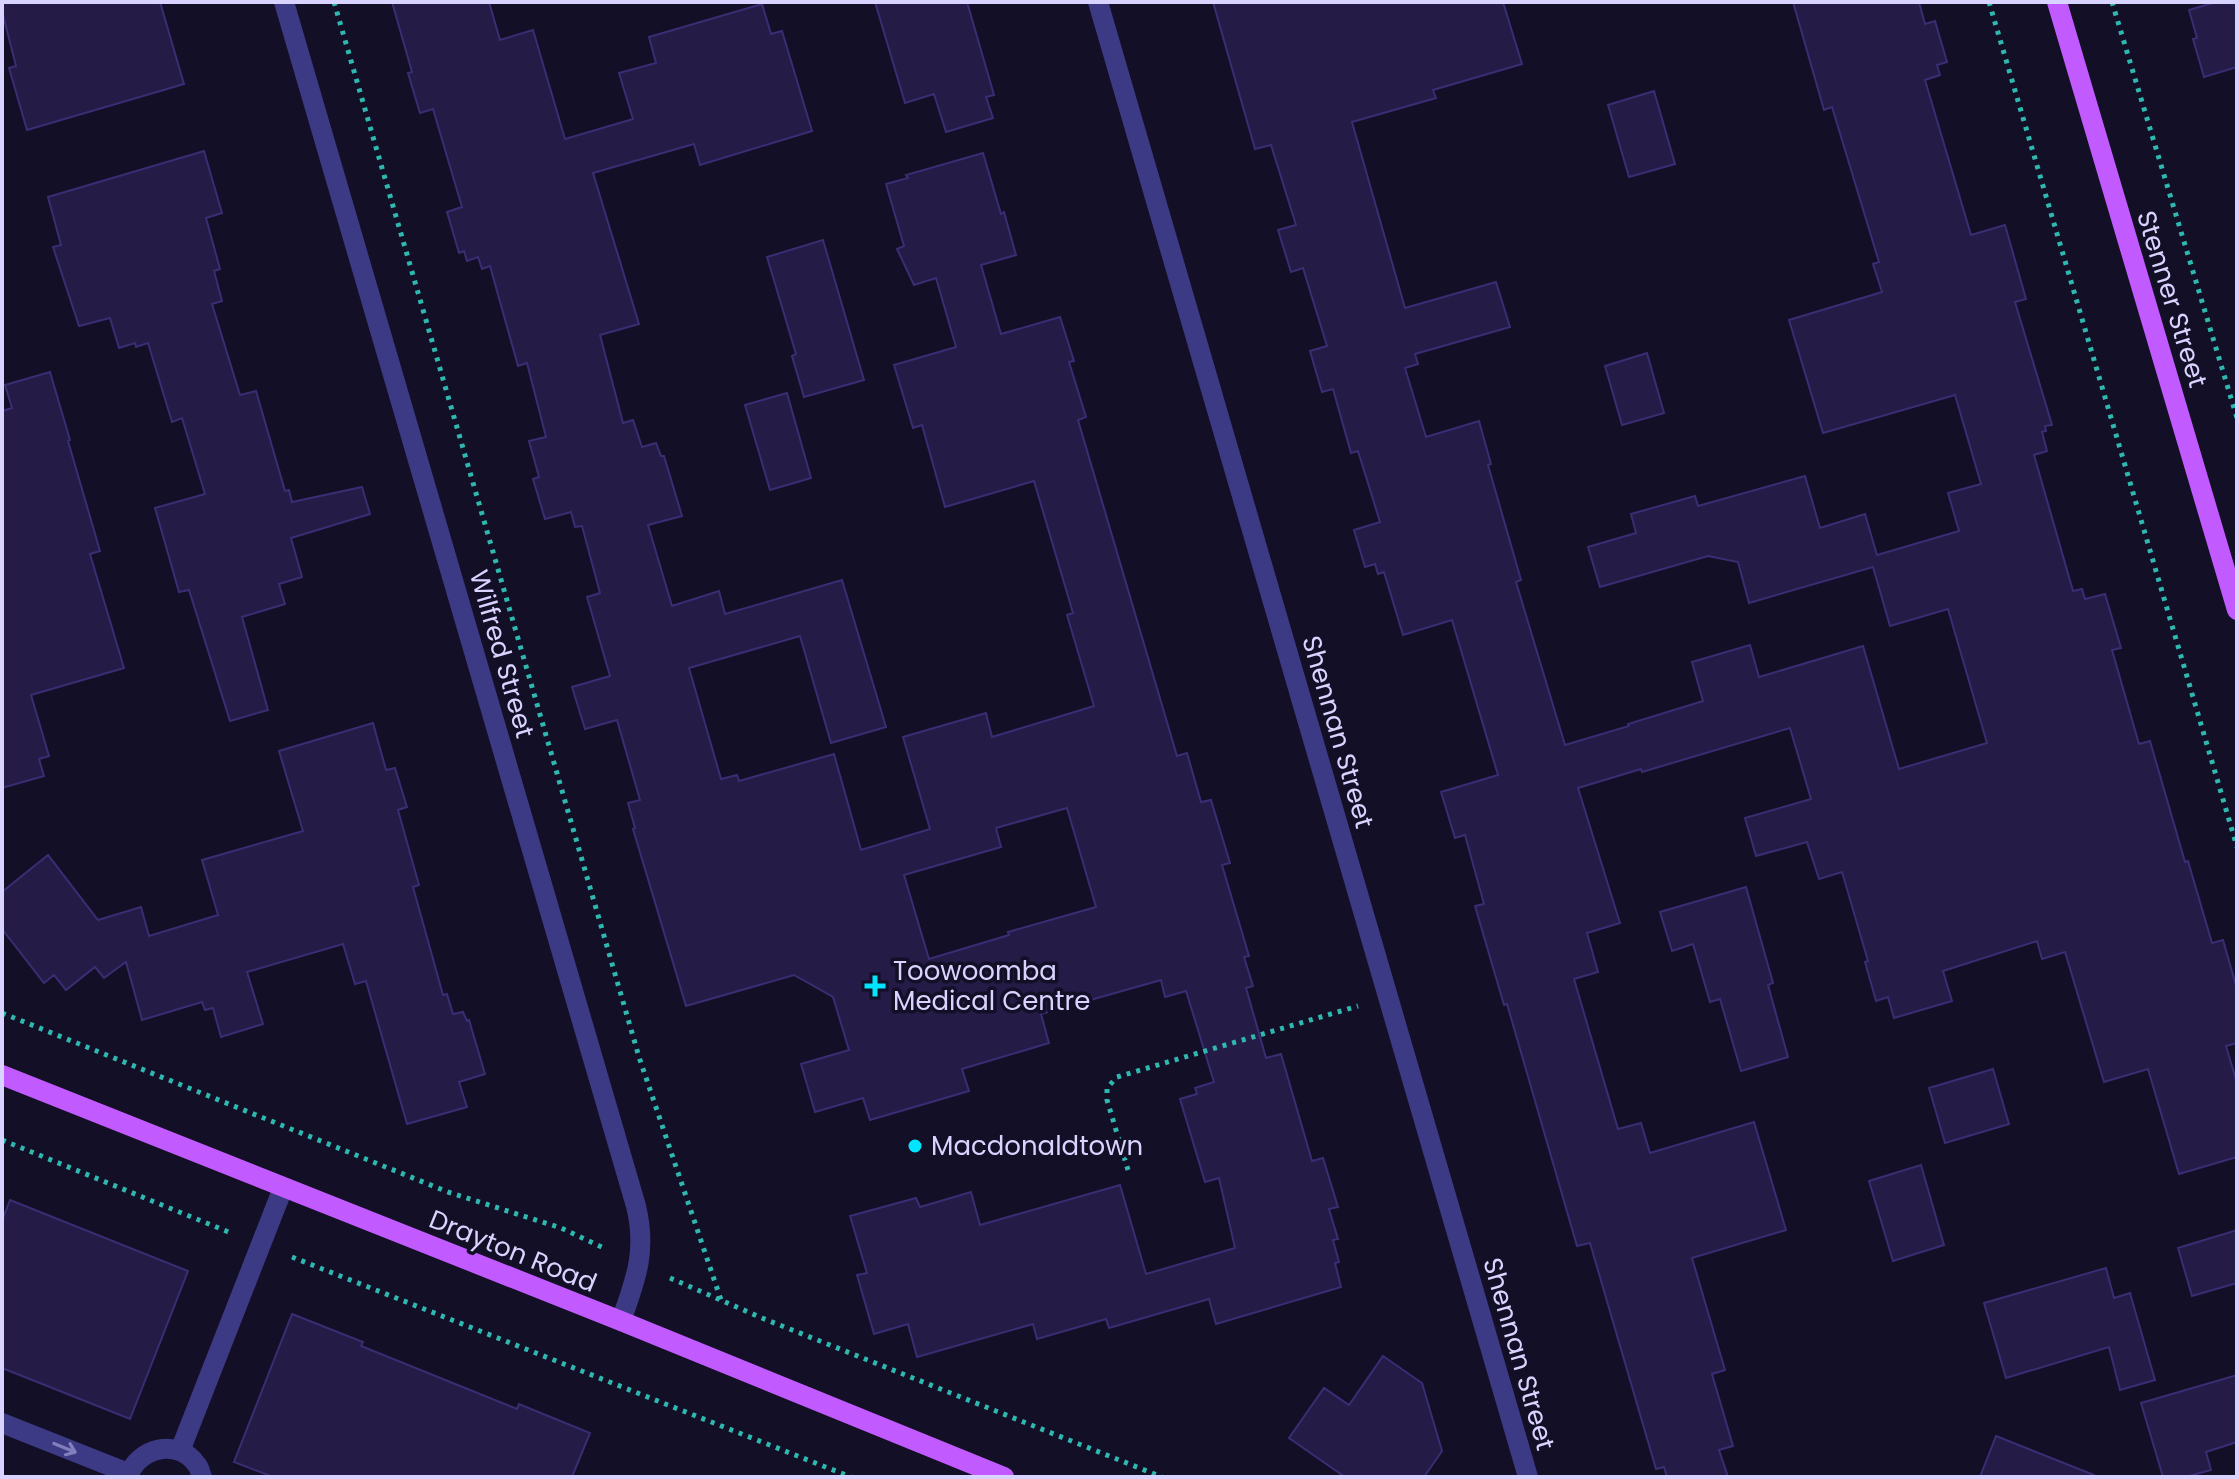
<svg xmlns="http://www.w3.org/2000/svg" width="2239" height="1479" font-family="Poppins,sans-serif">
  <rect width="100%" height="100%" fill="#130f26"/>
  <path fill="#241b47" stroke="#3b2d73" stroke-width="2" fill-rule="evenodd" d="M2 2H160L184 84 27 130 9 68 16 66 2 11Z
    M392 2H489L500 40 533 30 565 139 633 119 619 73 656 63 649 37 762 4 771 34 782 31 812 131 700 165 694 144 593 173 639 324 600 335 623 423 633 420 642 447 656 443 661 456H664L682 516 648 525 672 606 719 591 725 614 842 580 886 727 831 743 800 636 689 668 721 779 737 775 739 781 834 754 861 850 930 829 903 737 986 713 992 737 1094 706 1067 615 1073 613 1034 481 945 507 922 425 913 428 894 365 956 347 936 278 914 285 897 249 904 246 886 184 908 178 906 175 983 153 1001 214 1004 212 1016 255 981 265 1001 334 1060 317 1074 361 1069 362 1086 417 1078 420 1177 756 1187 753 1201 802 1211 800 1230 863 1222 865 1249 956 1244 957 1253 986 1246 988 1266 1058 1281 1054 1312 1161 1323 1158 1338 1207 1329 1209 1338 1239 1333 1240 1339 1262 1335 1263 1341 1287 1216 1324 1209 1299 1109 1328 1106 1319 1037 1339 1033 1324 917 1357 908 1324 874 1334 857 1275 867 1273 850 1216 916 1198 920 1207 971 1192 980 1225 1120 1185 1146 1274 1235 1248 1219 1178 1205 1182 1180 1099 1197 1094 1195 1088 1214 1082 1186 991 1165 997 1161 980 1041 1014 1049 1043 962 1069 969 1091 870 1120 863 1098 815 1112 801 1064 849 1050 833 997 794 975 686 1006 633 829 635 828 628 803 640 800 617 720 585 729 572 687 610 676 587 597 600 593 582 526 575 527 571 512 545 519 533 479 539 477 529 441 546 437 527 363 518 366 490 266 482 269 478 257 467 261 464 251 459 253 447 212 462 207 433 109 420 113 408 73 412 72ZM1067 808 1096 907 1008 932 1009 935 929 959 904 875 1001 847 996 828Z
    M875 2H967L994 95 986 97 993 118 946 132 934 94 905 103Z
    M1213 2H1503L1522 64 1433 90 1436 98 1352 122 1405 308 1496 282 1510 327 1415 354 1418 364 1405 368 1426 437 1479 421 1491 464 1488 465 1521 580 1516 582 1565 745 1629 726 1628 724 1703 701 1692 662 1750 645 1759 677 1863 646 1899 769 1987 743 1948 609 1890 626 1873 567 1749 603 1738 562 1708 556 1600 587 1588 547 1636 533 1631 514 1695 496 1698 506 1805 476 1820 528 1865 514 1877 555 1959 531 1948 493 1981 484 1955 395 1823 433 1789 320 1882 292 1873 264 1879 262 1832 107 1824 110 1793 2H1919L1925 24 1935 21 1947 62 1937 65 1940 75 1925 80 1971 235 2005 225 2026 299 2015 302 2052 425 2045 426 2046 431 2042 432 2047 451 2034 455 2073 591 2082 589 2085 599 2105 594 2121 648 2112 650 2139 744 2150 741 2185 862 2188 861 2212 943 2223 940 2237 989V1043L2226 1046 2237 1083V1157L2179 1174 2148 1069 2104 1082 2065 952 2042 959 2037 941 1943 971 1952 1001 1894 1018 1888 997 1876 1001 1865 962 1868 961 1842 872 1819 879 1807 842 1756 856 1745 818 1811 799 1790 728 1642 772 1641 769 1578 788 1620 923 1587 933 1598 972 1574 979 1618 1129 1641 1123 1650 1153 1754 1122 1786 1230 1692 1258 1725 1370 1712 1374 1733 1446 1719 1450 1728 1477H1667L1664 1467 1656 1469 1590 1243 1577 1246 1507 1004 1504 1005 1475 906 1484 904 1465 835 1455 838 1441 792 1498 775 1452 620 1403 635 1384 572 1378 574 1375 564 1365 567 1354 530 1380 522 1358 451 1351 453 1333 389 1322 392 1310 351 1327 346 1303 268 1291 272 1278 230 1296 225 1271 145 1255 149Z
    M2216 2H2237V67L2204 77 2193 39 2197 38 2189 10Z
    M1654 91 1675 164 1629 177 1608 105Z
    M204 151 222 213 206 218 220 269 214 271 222 301 212 304 240 395 256 391 285 491 289 490 292 502 362 487 370 514 291 538 302 577 279 584 285 604 242 617 268 710 230 721 189 590 179 592 155 508 205 494 182 418 172 422 148 343 136 347 135 343 119 348 110 318 79 326 53 247 61 245 48 197Z
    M823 240 864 380 804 397 792 356 796 354 767 257Z
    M1647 353 1664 413 1622 425 1605 366Z
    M50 372 70 440 68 441 100 551 90 554 124 668 31 695 49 756 39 759 44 776 2 788V411L12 408 5 385Z
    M787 393 811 478 770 490 745 405Z
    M373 723 386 770 395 768 407 807 398 810 419 885 413 887 443 995 447 994 453 1014 463 1012 467 1021 469 1020 485 1074 459 1082 467 1107 407 1124 366 981 355 984 343 944 247 972 263 1024 221 1037 213 1008 205 1010 202 1002 142 1020 126 962 104 978 95 967 66 990 54 975 44 983 2 929V892L48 855 98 920 141 907 149 936 218 915 202 860 303 831 279 751Z
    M1746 887 1773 983 1768 985 1788 1057 1741 1071 1720 999 1710 1002 1693 944 1672 951 1660 912Z
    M1993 1069 2009 1124 1945 1143 1929 1088Z
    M1921 1165 1944 1245 1893 1261 1869 1181Z
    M10 1200 188 1271 130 1419 2 1368V1221Z
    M2237 1230V1283L2192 1296 2178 1248Z
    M2106 1268 2114 1298 2130 1293 2155 1380 2120 1390 2109 1347 2006 1378 1984 1303Z
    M292 1314 363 1342 361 1346 517 1409 519 1404 590 1433 572 1477H273L234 1462Z
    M1383 1356 1422 1383 1442 1451 1424 1477H1345L1289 1438 1324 1388 1349 1405Z
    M2237 1375V1442L2206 1452 2211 1470 2185 1477H2163L2141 1403Z
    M1996 1436 2094 1475V1477H1980Z"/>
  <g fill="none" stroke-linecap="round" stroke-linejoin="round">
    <path stroke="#2fb8b0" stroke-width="5" stroke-dasharray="4 6" stroke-linecap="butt" d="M334 2 639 1057 721 1300
      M1989 2 2237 847
      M2112 2 2237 418
      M2 1013 448 1192 561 1228 606 1249
      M2 1140 231 1233
      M1128 1170 1107 1100V1088L1117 1077 1358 1006
      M292 1257 851 1477
      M670 1278 762 1318 1162 1477"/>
    <path stroke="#3d3a85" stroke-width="20" d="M284 2 636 1206C647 1251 636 1279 621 1321
      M1098 2 1528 1477
      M2 1423 128 1473
      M180 1451 283 1188
      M128 1477C137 1448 178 1437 197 1465 200 1468 200 1473 202 1477"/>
    <path stroke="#c25bff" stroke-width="20" d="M2057 2 2237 610
      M2 1075 621 1321 1004 1477"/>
  </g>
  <defs><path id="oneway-shaft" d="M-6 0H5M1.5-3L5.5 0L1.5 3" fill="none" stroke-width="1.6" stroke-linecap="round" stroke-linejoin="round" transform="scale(2)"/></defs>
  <use stroke="#837fbc" href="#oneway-shaft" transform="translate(65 1448) rotate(22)"/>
  <g fill="#00e5ff" stroke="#130f26" stroke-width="3">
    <path d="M871 974h8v8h8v8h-8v8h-8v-8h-8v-8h8z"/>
    <circle cx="915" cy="1146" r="8"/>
  </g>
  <g text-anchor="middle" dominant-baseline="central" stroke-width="7" stroke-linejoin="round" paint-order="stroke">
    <g font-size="26" fill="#d9d4ff" stroke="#130f26">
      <text transform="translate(2172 299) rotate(73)">Stenner Street</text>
      <text transform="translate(502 654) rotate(74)">Wilfred Street</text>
      <text transform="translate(1338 732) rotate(74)">Shennan Street</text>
      <text transform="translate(513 1251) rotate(22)">Drayton Road</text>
      <text transform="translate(1519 1354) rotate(74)">Shennan Street</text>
    </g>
    <g font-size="26" fill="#d9d4ff" stroke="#130f26" text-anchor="start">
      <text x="893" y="971">Toowoomba<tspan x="893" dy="30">Medical Centre</tspan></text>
      <text x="931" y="1146">Macdonaldtown</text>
    </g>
  </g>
  <rect width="2239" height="1479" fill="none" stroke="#d9d4ff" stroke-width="8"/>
</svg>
